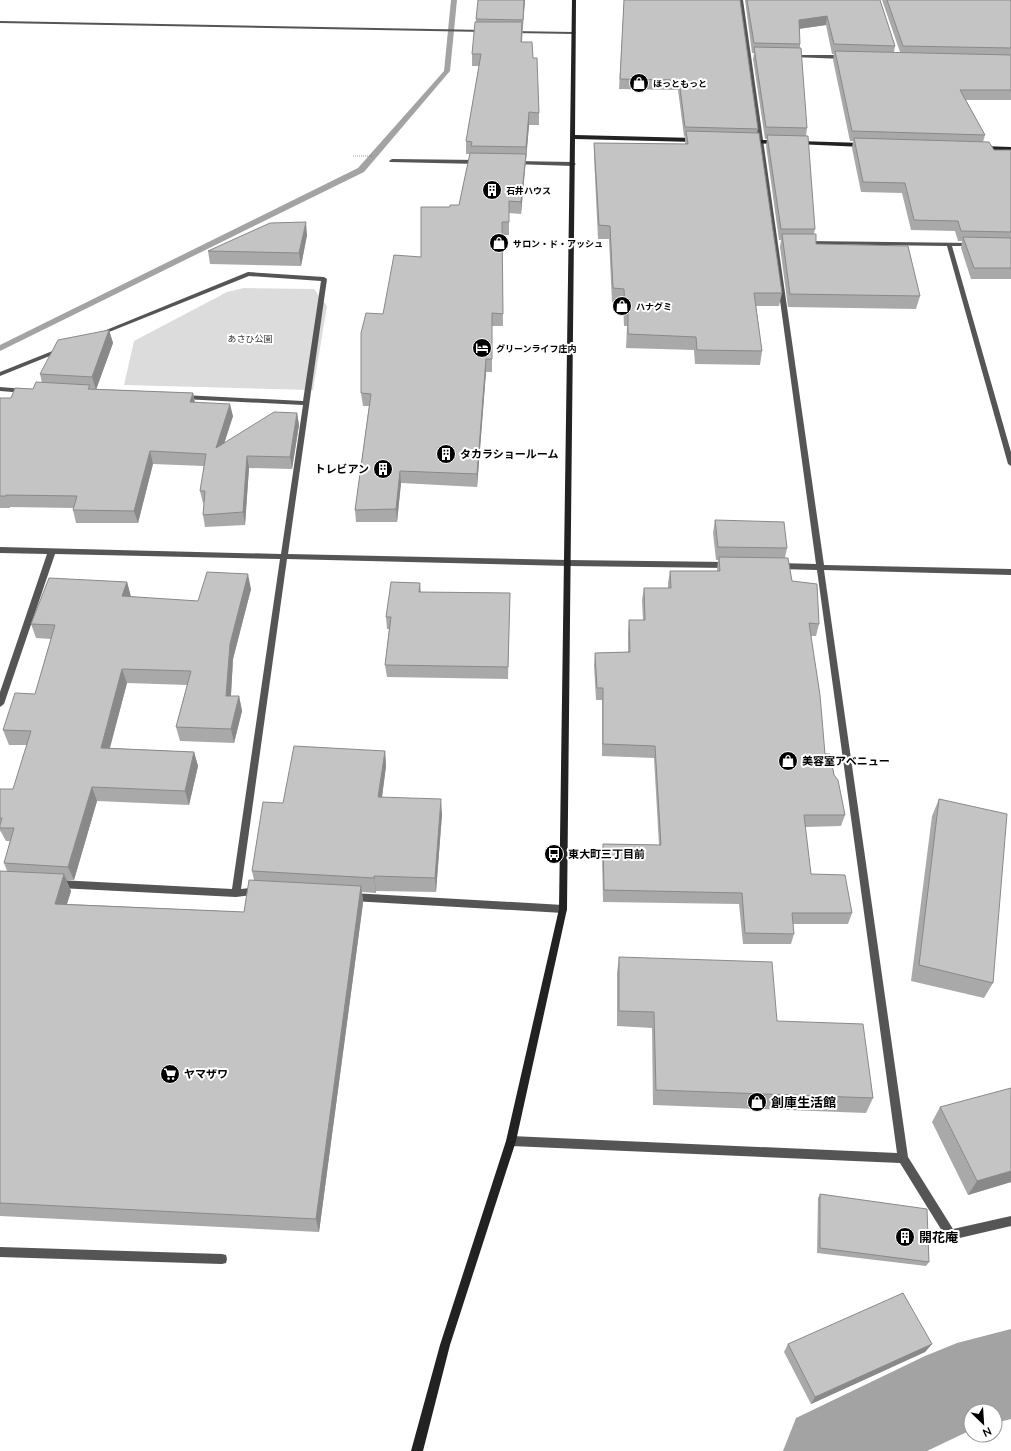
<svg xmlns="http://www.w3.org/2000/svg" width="1011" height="1451" font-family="Mulish,'Noto Sans JP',sans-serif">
  <rect width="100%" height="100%" fill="#fff"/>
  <path fill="#dcdcdc" d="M244 288 314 289 327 306 313 390 124 385 134 341 227 292Z"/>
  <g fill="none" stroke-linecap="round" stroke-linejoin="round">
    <path fill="#a3a3a3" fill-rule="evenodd" d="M451 0H457L450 71 364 172 0 351V345L358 168 444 71Z"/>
    <path fill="#a3a3a3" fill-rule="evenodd" d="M1011 1329V1419L995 1423V1411H971V1430L927 1451H783L796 1418 925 1356 957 1343Z"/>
    <path stroke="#777" stroke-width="1.5" stroke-dasharray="0.5 1.5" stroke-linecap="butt" d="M353 156H372"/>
    <path fill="#555" fill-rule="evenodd" d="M0 1247 222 1254 226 1255 227 1259 226 1263 222 1264 0 1257Z"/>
    <path fill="#555" fill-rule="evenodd" d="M739 0H743L824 565 1011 569V575L824 570 908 1157 953 1229 1011 1216V1226L951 1240 947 1239 900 1163 511 1146 508 1144 506 1141 508 1138 511 1136 897 1153 817 570 779 569 775 566 779 563 816 564Z
      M0 21 485 30 487 31 485 32 0 23Z
      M511 31 574 32 576 33 574 34 513 33 511 32Z
      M790 55H844L847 57 844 59 792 57H790Z
      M392 159 479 160 482 162 479 164 390 162 389 161Z
      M515 161 573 162 576 164 573 166 513 164V162Z
      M806 241 974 243V245L972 246H952L1011 452V466L1008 464 947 246 804 244V242Z
      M248 272 324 277 327 279 288 554 568 560 727 562 731 565 727 568 568 566 287 559 241 889 257 887 260 888 261 891 260 894 236 897 59 888 56 887 55 884 56 881 59 880 232 889 280 559 55 554 4 704 0 707V692L47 554 0 553V547L281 554 303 405 183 399 180 397 183 395 303 401 321 281 249 276 99 336 97 337 94 335Z
      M60 348 63 350 62 351 0 376V372Z
      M0 387 25 389 28 391 25 393 0 391Z
      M352 893 563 905 566 906 567 909 566 912 563 913 352 901 349 900 348 897 349 894Z"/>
    <path fill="#222" fill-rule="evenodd" d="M572 0H576L575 135 695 138 698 140 695 142 575 139 567 909 516 1141 450 1345 423 1451H411L440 1345 506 1141 559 909Z
      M751 140H777L780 142 777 144 749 143V141Z
      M798 141 863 143 866 145 863 147 796 144V142Z
      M982 146 1011 147V151L980 149 979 148Z"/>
  </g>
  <path fill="#a9a9a9" d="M525 0 522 42 533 58 539 113V125H529L526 160 521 214 509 213V235H502L503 326H492V372H486L477 487 401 483 397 522H356L355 510 369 406H363L361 393 383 314 421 257 450 207 459 205 470 154H466V141L479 66H472V54L476 19Z
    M624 0 758 129 757 133 782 293 779 306H756L762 351 760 365 695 364 694 350 626 348 627 326H624L623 302H612L609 239H598L594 156V143L685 144V137L684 136 678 90 619 89Z
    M745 0H880L895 46 894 52H900L882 0H1011V100H966L985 135 983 142 994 150H1011V279H971L961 248 962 241H958L955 231 911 230 902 193 861 192 852 148 853 141H850L833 60 834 54H832L826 25 799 29 800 44V48L807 128 806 136 815 229 814 234 816 244 920 296 916 309 788 307 780 247 781 240H779L766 146 767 139H765L753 59 754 53H752Z
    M307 235 301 266 210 264 208 251Z
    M109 330 113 343 96 389 193 393 195 402 233 416 224 443 297 413 299 425 292 469 249 468 245 525 205 527 203 515 204 503H203L200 491 204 466 153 464 138 523H76L73 510V508L10 507V508H0V398H11L33 389 42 383 40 374Z
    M715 520 787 548 785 558 792 581 819 624 816 636H811L825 754 834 775 845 815 841 826 805 827 811 874 852 913 848 924H793L794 934 791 944H743L739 904 603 902 602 855 603 844 659 845 654 758 602 756V700H596L594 665 595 653 628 652V632L629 620H643L642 600 644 588H668V583L670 571H717L718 560H716L713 533Z
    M127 582 131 597 198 601 251 589 233 659 231 696H239L242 711 234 743 180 741 176 727 187 685 127 683 110 748 194 752 198 766 189 805 97 801 74 880H66L71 891 67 904 244 912 254 880 252 871 283 803 385 751 386 766 382 797 442 814 436 892 376 891V893L362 892 363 903 319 1232 0 1216V871H7L4 863 10 841H6L1 832 0 831V789H13L27 745H9L3 730 35 694 51 639 36 638 31 624Z
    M421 592 510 593 508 679 387 677 385 665 389 629H387L386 617Z
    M939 799 993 983 984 998 911 981 932 816Z
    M619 957 777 1021 873 1098 866 1113 653 1105 652 1028 617 1026V973Z
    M940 1107 1011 1182 968 1195 932 1122Z
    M820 1194 929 1262 926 1266 817 1253 818 1198Z
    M788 1344H932L925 1352 811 1404 784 1352Z"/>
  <path fill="#898989" d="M524 0H525L522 30 523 20Z
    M827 16 826 25 797 29 799 20Z
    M522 22V35L521 55V42Z
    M529 112V125L526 160V147Z
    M526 154 521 214V202Z
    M306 222 307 235 301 266 299 253Z
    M109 330 113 343 96 390 92 377Z
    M486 359V372L477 487V474Z
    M193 393 195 405 190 402Z
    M230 404 233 416 219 460 216 448Z
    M297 413 299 425 292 469 290 457Z
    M150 451 153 464 138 523 134 511Z
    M247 456 249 468 245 525 243 512Z
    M400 471 401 483 397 522 396 509Z
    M248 574 251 589 233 659 230 710 226 696 230 644Z
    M127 582 131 597 122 596Z
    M420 583 421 595 419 592Z
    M122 669 127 683 106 762 101 748Z
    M239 696 242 711 234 743 231 729Z
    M385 751 386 766 380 812 378 797Z
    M194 752 198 766 189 805 185 791Z
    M92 787 97 801 74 880 68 867Z
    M441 799 442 814 436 892 435 878Z
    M64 874 71 891 62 920 55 904Z
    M374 876 376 891V893L374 878Z
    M361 886 363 903 319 1232 316 1219Z
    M1011 1171V1182L968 1195 977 1181Z
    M932 1344 925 1352 811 1404 815 1397Z"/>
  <path fill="#c4c4c4" stroke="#898989" d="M478 0H524L523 20 476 19Z
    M624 0H740L758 129 685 127 679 80 620 79Z
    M747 0H880L895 46 834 44 827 16 799 20 800 44 754 43Z
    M887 0H1011V48L903 46Z
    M475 22H522L521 42H532L533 58H537L539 113 529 112 526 147 471 146 472 142 466 141 481 54H472Z
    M754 47 801 48 807 128 766 127Z
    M835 51 1011 55V90H960L985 135 852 131Z
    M686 131 759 133 782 293H754L762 351 697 350 696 337 628 334V312H625L624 289 613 288 610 226 599 225 594 143 688 144Z
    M767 135 808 136 815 229H781Z
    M854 138 989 142 994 150H1011V232L961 231 958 221 914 220 905 183 863 182Z
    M470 153 526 154 521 202 509 201V222H502L503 314 492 313V359H486L477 474 400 471 396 509 355 510 371 394 361 393V333L366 313 383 314 394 255 421 257V207H450V205H459Z
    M306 222 299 253 208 251 270 223Z
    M782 234H816V244L908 246 920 296 790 294Z
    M963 237 1011 238V268H974Z
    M109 330 92 377 40 374 58 340Z
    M36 382 90 385 88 389 193 393 190 402 230 404 216 448 274 412 297 413 290 457 247 456 243 512 203 515 205 491H200L206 454 150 451 134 511 73 510 77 496 6 495V496H0V398H11L15 388 33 389Z
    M715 520 784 522 787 548 718 547Z
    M719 557 788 558 792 581 817 584 819 624 809 623 820 695 825 754H830L834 775 838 780 845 815H804L811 874 845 875 852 913H792L794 934 745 933 742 893 604 890 603 844 661 845 655 746 603 744V688H597L595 653 630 652 629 620H645L644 588H671L670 571H720Z
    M207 572 248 574 230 644 226 696H239L231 729 176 727 191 671 122 669 101 748 194 752 185 791 92 787 68 867 4 863 14 828H0V825L2 818H0V789H13L31 731 3 730 15 693 35 694 55 625 31 624 49 578 127 582 122 596 198 601Z
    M391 582 420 583 419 592 510 593 508 667 385 665 391 617H386Z
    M294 746 385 751 378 797 441 799 435 878 374 876V878L252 871 263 802 283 803Z
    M939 799 1007 814 993 983 919 965Z
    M0 871 64 874 55 904 244 912 249 880 361 886 316 1219 0 1203Z
    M619 957 772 962 777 1021 863 1024 873 1098 656 1090 654 1012 619 1011Z
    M1011 1088V1171L977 1181 940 1107Z
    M820 1194 927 1209 929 1262 820 1248Z
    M903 1293 932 1344 815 1397 788 1344Z"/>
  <defs>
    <symbol id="shop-disc" viewBox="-11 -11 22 22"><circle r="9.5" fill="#000" stroke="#fff"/><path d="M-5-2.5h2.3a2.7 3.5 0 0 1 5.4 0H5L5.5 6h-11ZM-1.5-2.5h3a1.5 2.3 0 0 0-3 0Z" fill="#fff"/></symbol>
    <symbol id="building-disc" viewBox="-11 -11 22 22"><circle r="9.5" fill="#000" stroke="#fff"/><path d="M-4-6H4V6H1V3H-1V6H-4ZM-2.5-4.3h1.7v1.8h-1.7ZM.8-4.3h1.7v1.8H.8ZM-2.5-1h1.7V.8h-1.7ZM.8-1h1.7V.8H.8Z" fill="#fff"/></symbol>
    <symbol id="hotel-disc" viewBox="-11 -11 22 22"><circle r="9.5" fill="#000" stroke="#fff"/><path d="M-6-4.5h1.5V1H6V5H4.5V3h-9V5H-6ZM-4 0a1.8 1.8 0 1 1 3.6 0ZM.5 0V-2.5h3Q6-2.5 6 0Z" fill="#fff"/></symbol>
    <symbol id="bus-disc" viewBox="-11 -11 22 22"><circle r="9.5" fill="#000" stroke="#fff"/><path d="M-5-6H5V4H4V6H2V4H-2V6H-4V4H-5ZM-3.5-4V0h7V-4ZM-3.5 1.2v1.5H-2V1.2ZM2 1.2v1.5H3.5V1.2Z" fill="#fff"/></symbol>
    <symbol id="supermarket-disc" viewBox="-11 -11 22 22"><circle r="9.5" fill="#000" stroke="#fff"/><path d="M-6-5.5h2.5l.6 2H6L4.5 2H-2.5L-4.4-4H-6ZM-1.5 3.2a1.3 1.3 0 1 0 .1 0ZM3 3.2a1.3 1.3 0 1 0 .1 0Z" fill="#fff"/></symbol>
  </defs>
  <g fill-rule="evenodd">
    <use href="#shop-disc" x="628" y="72" width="22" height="22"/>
    <use href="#building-disc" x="481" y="179" width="22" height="22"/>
    <use href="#shop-disc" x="488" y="232" width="22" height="22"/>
    <use href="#shop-disc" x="611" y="295" width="22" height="22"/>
    <use href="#hotel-disc" x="471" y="337" width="22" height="22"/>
    <use href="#building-disc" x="435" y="443" width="22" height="22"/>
    <use href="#building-disc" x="372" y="458" width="22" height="22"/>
    <use href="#shop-disc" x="777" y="750" width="22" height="22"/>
    <use href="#bus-disc" x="543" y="843" width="22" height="22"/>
    <use href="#supermarket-disc" x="159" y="1063" width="22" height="22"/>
    <use href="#shop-disc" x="746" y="1091" width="22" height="22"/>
    <use href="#building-disc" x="894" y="1226" width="22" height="22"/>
  </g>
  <g text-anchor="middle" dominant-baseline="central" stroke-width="4" stroke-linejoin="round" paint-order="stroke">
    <g font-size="9" font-weight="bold" fill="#000" stroke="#fff" text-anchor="start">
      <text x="653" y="83">ほっともっと</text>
      <text x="506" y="190">石井ハウス</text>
      <text x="513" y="243">サロン・ド・アッシュ</text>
      <text x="636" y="306">ハナグミ</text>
      <text x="496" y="348">グリーンライフ庄内</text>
    </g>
    <g font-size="9" fill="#333" stroke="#fff">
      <text x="250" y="338">あさひ公園</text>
    </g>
    <g font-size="11" font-weight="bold" fill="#000" stroke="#fff" text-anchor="start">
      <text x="460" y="454">タカラショールーム</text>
      <text x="369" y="469" text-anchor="end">トレビアン</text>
      <text x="802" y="761">美容室アベニュー</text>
      <text x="568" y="854">東大町三丁目前</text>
      <text x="184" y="1074">ヤマザワ</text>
    </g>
    <g font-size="13" font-weight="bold" fill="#000" stroke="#fff" text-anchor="start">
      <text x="771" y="1102">創庫生活館</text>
      <text x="919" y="1237">開花庵</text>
    </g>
  </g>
  <g transform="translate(983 1423) rotate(155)"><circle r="19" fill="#ffffff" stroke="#999999"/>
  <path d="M0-3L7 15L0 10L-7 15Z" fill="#000000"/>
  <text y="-6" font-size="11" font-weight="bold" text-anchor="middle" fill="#000000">N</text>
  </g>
</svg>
